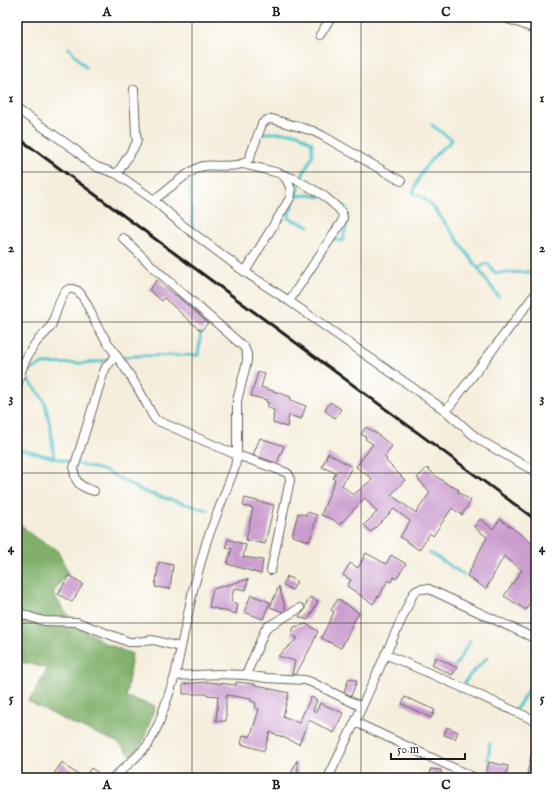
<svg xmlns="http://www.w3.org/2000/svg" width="553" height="795" font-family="'IM FELL English',serif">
  <rect width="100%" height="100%" fill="#fff"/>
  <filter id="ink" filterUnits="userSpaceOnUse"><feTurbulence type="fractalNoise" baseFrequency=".025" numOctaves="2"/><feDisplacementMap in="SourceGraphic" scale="8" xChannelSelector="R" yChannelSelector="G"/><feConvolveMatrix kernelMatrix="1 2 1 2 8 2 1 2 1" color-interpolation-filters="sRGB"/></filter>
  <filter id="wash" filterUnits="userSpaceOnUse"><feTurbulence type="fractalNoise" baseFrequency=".012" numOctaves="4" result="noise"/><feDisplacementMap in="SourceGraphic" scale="16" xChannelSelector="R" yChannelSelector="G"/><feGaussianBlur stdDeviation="0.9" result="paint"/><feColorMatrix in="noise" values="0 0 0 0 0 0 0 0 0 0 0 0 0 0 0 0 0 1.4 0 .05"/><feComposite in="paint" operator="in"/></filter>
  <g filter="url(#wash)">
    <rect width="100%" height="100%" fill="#f5eedc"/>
    <path fill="#80b06a" stroke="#4e6643" d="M17 521 33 536 57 550 68 572 53 593 64 610 79 626 107 644 132 654 126 697 155 706 149 725 142 744 131 756 119 743 66 721 28 701 34 693 47 669 46 668 17 661Z"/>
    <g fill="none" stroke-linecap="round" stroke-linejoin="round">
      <path stroke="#57c5cd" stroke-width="3" d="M69 48 86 68
        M432 125 452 140C448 145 442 148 437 153 425 165 418 177 413 193L422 197 433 207 454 235 498 296
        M260 135 262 133H294L298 134 312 143V156L303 174 288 218 309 226
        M191 173 190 175 191 202 193 231
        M296 196 311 195 320 197
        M332 239 343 241C344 235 350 214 346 209 345 206 341 205 338 204
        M478 268 488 263 493 271 497 273 528 272 536 274
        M120 358 134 356 198 355 201 333
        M17 450H24L105 471 147 493 207 510
        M54 458 51 430 45 404 43 399 38 392 24 375C30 371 36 366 43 364L85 363 110 360
        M430 553 440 559 464 575
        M456 665 470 641
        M459 691 470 675 487 658
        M515 710 519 705 532 683 536 682
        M488 760 490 744"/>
    </g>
    <g id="blocks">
      <path fill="#cb9dcf" d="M157 280 176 296V295L208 323 201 331 164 298 162 301 149 290Z
        M258 372 265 374 261 387 291 397 290 400 306 406 301 419 289 415 287 427 273 423 274 410 267 407 269 403 266 402 267 400 251 396Z
        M330 402 341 409 335 418 325 411Z
        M366 427 377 434 392 446 384 457 387 459 386 461 405 480 391 495 416 513 430 492 417 478 427 468 437 477 452 487V486L459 490 458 492 471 501 462 515 452 508 433 536 430 533 419 550 400 537 410 521 394 509 371 532 364 525 377 512 365 498 339 525 334 520 321 515 335 480 333 478 336 473 322 467 328 453 352 467 342 485 353 495 373 479 356 467 373 444 365 439 366 437 361 434Z
        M260 438 284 446 277 463 253 455Z
        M245 498 274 505 265 544 246 540 253 508 243 506Z
        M307 512 317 515 310 541 292 536 298 513 306 515Z
        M480 519 493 529 500 519 536 546V588L526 610 504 596 522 570 504 556 486 589 467 576 487 537 474 527Z
        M228 539 246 545 243 557 263 560 261 574 227 564 232 549 226 547Z
        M366 553 386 564 391 555 406 564 396 579 394 577 391 582 388 580 379 597 378 596 373 604 347 586 351 580 343 575 350 563 358 568Z
        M159 562 173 565 170 589 155 587Z
        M69 575 83 584 72 602 58 594Z
        M287 576 297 582 292 590 283 585Z
        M248 579 246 590 234 588 231 602 238 604 236 614 209 607 213 589Z
        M279 586 286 610 283 612 270 607Z
        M251 595 270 602 263 619 244 612Z
        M310 597 318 601 308 620 299 617 301 614 305 610V606Z
        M338 599 359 613 351 626 352 627 341 648 321 638 334 612 331 610Z
        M306 624 318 631 312 645 296 674H292L295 661 278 656 298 638 291 635 294 627Z
        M436 657 457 668 452 675 432 665Z
        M349 678 357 681 351 696 344 692Z
        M208 682 236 685V682L255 684V685L267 687V688L289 693 283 716 299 723 311 697 317 700 313 710 316 712 320 703 343 713 334 733 309 720 299 744 270 732 264 751 241 744 243 735 250 737V735H251L259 709 255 708 256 703 251 701V699L226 695V721H216L218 696 207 695V694H183V684Z
        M405 697 435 710 431 718 402 704Z
        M447 727 458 732 455 739 444 735Z
        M533 747H536V776L527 774Z
        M297 760 299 778H289Z
        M62 762 67 767 83 778H51Z
        M489 762 508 766 506 778H485Z
        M91 768 106 778H84Z
        M430 769 441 770 442 778H431Z"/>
    </g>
  </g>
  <g filter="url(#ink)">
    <use href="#blocks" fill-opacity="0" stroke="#68665f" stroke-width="1"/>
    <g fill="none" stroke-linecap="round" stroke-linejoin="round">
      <defs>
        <path id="minor" d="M503 17 536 29
          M320 35 331 17
          M17 109 77 151 87 161 97 167 117 174 154 200 181 224 245 272 289 301 446 411 472 434 483 442 536 472
          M243 164 279 173C287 177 293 189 290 198L245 272
          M117 174 136 144 137 140 136 134 134 89
          M284 175 295 179 323 195 339 209 342 213 343 218 341 223 289 301
          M154 200C164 192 192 168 203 166 216 164 240 170 249 159L262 124C265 121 267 119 272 119L313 131 323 136 401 181
          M17 386C20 372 26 356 35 344 39 338 47 333 51 326 55 318 61 291 69 289 72 288 75 290 78 291 87 300 91 314 97 326 106 341 117 356 127 371 137 385 145 401 153 416L156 420 237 455 285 472C288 473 290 476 290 480L271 570
          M446 411 536 293
          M94 491C81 487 74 483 74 468L103 374 106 367 116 356
          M17 612 33 618 44 621 77 622 129 642H136L153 640 180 647
          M385 654 459 686 536 721
          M246 675 265 630 267 627 300 608
          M175 676 218 674 246 675 266 678 305 680 311 682 362 707
          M355 722 475 778
          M113 778 134 759 148 745 159 723 175 676 193 590 207 540 235 467 237 455V401L247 361V354L244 347 154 268 123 238
          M328 778 355 722 413 594C417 589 421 588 429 589L536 639"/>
      </defs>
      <use href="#minor" stroke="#68665f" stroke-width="10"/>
      <use href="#minor" stroke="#fff" stroke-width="8"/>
      <path stroke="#1c1c1c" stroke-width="3" d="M17 137 536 520"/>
    </g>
  </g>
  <path fill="none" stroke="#1c1c1c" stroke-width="1" stroke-opacity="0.55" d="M192 17V778M361 17V778M17 172H536M17 322H536M17 473H536M17 623H536"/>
  <rect width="553" height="795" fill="none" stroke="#fff" stroke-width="44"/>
  <path d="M391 753v6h74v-6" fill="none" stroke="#1c1c1c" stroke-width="2"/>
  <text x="397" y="753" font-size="12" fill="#1c1c1c" stroke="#ffffff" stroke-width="3" paint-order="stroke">50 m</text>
  <rect x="22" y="22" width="509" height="751" fill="none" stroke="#1c1c1c" stroke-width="1.5"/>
  <g font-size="13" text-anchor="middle" font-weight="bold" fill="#1c1c1c">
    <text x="107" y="16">A</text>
    <text x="276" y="16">B</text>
    <text x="446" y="16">C</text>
    <text x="11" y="102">1</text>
    <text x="542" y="102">1</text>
    <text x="11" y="252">2</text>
    <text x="542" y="252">2</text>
    <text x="11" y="402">3</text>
    <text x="542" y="402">3</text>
    <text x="11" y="552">4</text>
    <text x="542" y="552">4</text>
    <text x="11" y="702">5</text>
    <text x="542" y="702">5</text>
    <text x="107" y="789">A</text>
    <text x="276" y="789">B</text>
    <text x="446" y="789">C</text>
  </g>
</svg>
